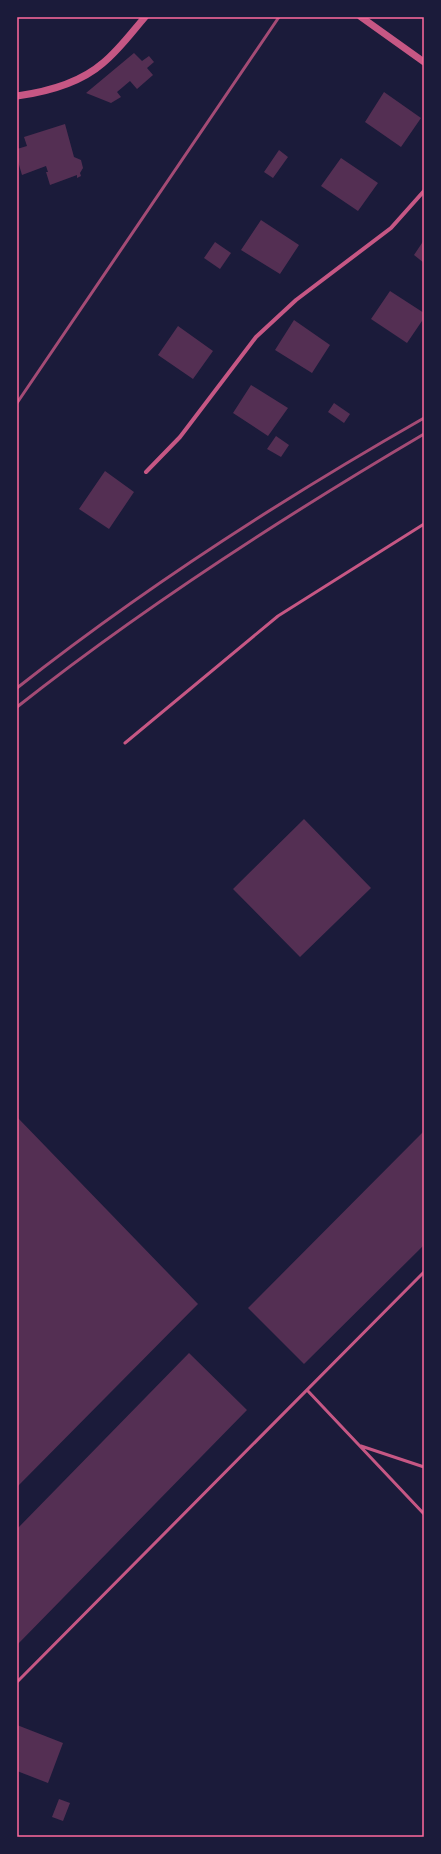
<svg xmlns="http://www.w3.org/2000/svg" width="441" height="1854" font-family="'Nunito Sans',sans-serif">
  <rect width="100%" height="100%" fill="#1b1b3a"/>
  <path fill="#542f53" d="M134 53 142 61 149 56 154 62 147 68 153 75 137 89 130 81 117 92 121 97 111 103 86 93Z
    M384 92 421 118 401 147 365 122Z
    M65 124 74 157 81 160 83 168 80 173 81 176 77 178V175L50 185 46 172H48L46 166 22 175 17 158V149L27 146 24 137Z
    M279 150 288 157 273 178 264 172Z
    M341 158 378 183 358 211 321 186Z
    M261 220 299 245 280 274 241 250Z
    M424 240V263L414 255Z
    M215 242 231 253 220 269 204 258Z
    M390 291 424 313V318L407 343 371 319Z
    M294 320 330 345 312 373 275 350Z
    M178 326 213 351 193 379 158 355Z
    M251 385 288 408 268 436 233 413Z
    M334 403 350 414 344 423 328 412Z
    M276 436 289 445 281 457 267 449Z
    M105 471 134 492 109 529 79 509Z
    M304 819 371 888 300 957 233 889Z
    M17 1117 198 1304 17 1487Z
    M424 1131V1245L304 1364 248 1308Z
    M189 1353 247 1410 17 1645V1529Z
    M17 1725 63 1743 48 1783 17 1771Z
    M59 1799 70 1803 63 1821 52 1817Z"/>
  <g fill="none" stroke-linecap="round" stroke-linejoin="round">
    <path stroke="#c65784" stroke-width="3" d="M125 743 278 616 424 524
      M307 1390 424 1514
      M361 1446 424 1467
      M17 1682 424 1272"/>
    <path stroke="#c65784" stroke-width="4" d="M146 472 180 437 256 337 296 300 391 228 424 191"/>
    <path stroke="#c65784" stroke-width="7" d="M361 17 424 62
      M17 96C46 92 80 83 103 63 119 50 132 32 145 17"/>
    <path stroke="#a44b75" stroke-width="3" d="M17 403 279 17
      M17 688C145 587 282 499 424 418
      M17 707C146 605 283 517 424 434"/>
  </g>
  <rect width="441" height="1854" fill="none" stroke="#1b1b3a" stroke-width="36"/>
  <rect x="18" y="18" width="405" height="1818" fill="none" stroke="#ff6b9d" stroke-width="1.5"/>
</svg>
